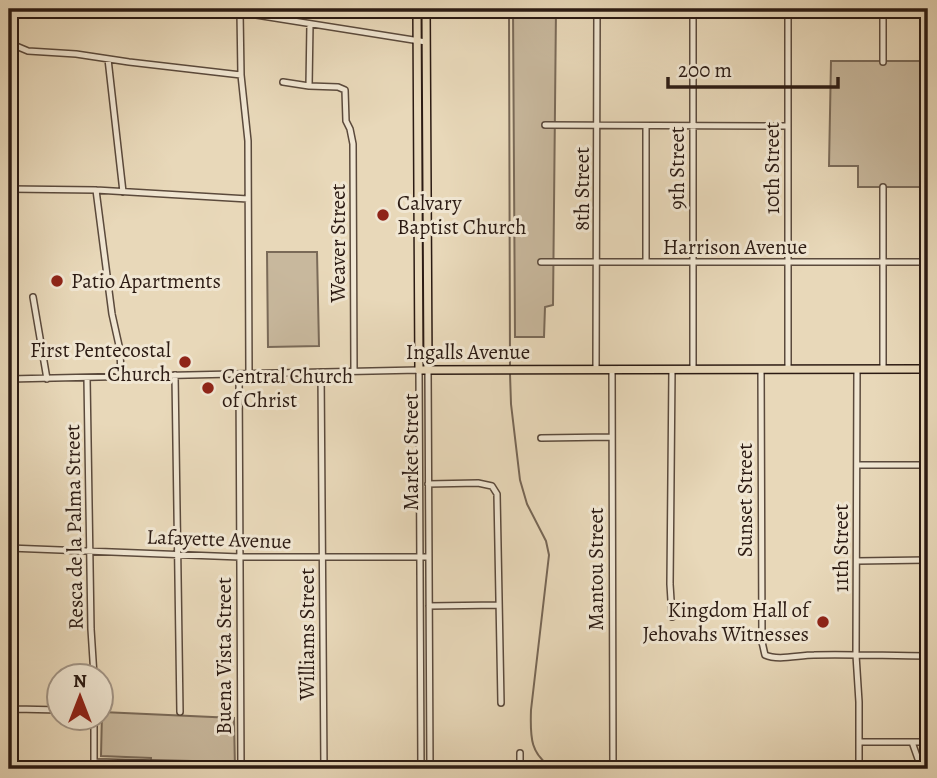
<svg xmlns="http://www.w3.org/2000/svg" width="937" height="778" font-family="Alegreya,serif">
  <rect width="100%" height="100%" fill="#e8d8b9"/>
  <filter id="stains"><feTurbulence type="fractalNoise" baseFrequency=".00286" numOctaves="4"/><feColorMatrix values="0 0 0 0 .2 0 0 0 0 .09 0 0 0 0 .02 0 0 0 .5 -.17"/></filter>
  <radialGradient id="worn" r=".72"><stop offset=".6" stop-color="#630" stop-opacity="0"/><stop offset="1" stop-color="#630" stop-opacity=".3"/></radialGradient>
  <path fill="#c8b89d" stroke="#7a6a58" stroke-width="2" d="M513 9H556L553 305 545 307 544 337H515Z
    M831 61H928V187H858V166H829Z
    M317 252 319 346 268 347 267 252Z
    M102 712 234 718 235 769H151V758L101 756Z"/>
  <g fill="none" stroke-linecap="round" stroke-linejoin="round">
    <path stroke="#766655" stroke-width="2" d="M509 9 510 368
      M510 374 511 404 520 480 527 504 546 541 549 555 531 710C530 737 530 756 555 769
      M760 769 767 768 789 769"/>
    <defs>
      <path id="minor" d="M218 9 426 42
        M693 9V369
        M883 9V62
        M240 12 241 75 248 141 249 374
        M9 43 28 51 76 54 129 62 241 75
        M108 59 123 192
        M283 82 309 86 338 87 345 90 346 121 350 129 353 144 354 371
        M309 86 310 24
        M545 125 788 126
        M646 126V262
        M9 189 96 190 248 199
        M96 190 112 314 120 350 121 377
        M541 262H928
        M33 297 47 379
        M596 369 597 9
        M612 369 613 769
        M761 369 762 642 765 655C778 661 799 655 814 655 852 654 890 656 928 656
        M788 369V9
        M857 369 856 655 859 702V769
        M883 369V187
        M428 370 430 769
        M321 372 324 769
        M239 374 241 769
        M175 375 180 712
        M87 378 91 629 94 676
        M9 379 419 370 421 769
        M541 438 612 437
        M857 465H928
        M428 484 478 483 492 486 497 494 501 703
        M9 548 240 557H429
        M857 561 928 560
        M9 591 15 681 14 769
        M429 606 499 605
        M672 617 670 584 672 369
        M15 709 60 710
        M860 742H928
        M912 742 918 759 925 769
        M520 753V769
        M94 762 241 765 423 764
        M94 769V718"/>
      <path id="major" d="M417 9 419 370 928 369
        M426 9 428 370"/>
    </defs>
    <use href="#minor" stroke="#5b4a3c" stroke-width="8"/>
    <use href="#major" stroke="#2c1b13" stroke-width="10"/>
    <use href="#minor" stroke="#f0e6d2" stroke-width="5"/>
    <use href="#major" stroke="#e8d8b9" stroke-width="7"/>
  </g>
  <g fill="#8f2418" stroke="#f0e6d2" stroke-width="2.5">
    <circle cx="383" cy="215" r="7"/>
    <circle cx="57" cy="281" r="7"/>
    <circle cx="185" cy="362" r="7"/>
    <circle cx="208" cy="388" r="7"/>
    <circle cx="823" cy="622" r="7"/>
  </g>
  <g text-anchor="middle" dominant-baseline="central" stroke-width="6" stroke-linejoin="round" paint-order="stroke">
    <g font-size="21" fill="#2c1b13" stroke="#f0e6d2">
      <text transform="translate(677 168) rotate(-90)">9th Street</text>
      <text transform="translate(772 168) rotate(-90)">10th Street</text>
      <text transform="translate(582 189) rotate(-90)">8th Street</text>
      <text transform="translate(338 243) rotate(-90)">Weaver Street</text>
      <text x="735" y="247">Harrison Avenue</text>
      <text x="468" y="352">Ingalls Avenue</text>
      <text transform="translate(411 452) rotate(-90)">Market Street</text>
      <text transform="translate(745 500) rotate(-90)">Sunset Street</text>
      <text transform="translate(74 527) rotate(-91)">Resca de la Palma Street</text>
      <text transform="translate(219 539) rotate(2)">Lafayette Avenue</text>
      <text transform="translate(841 548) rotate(-90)">11th Street</text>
      <text transform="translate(596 569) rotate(-90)">Mantou Street</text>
      <text transform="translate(307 634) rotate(-90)">Williams Street</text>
      <text transform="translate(224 656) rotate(-90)">Buena Vista Street</text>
    </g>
    <g font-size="21" fill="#2c1b13" stroke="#f0e6d2" text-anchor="start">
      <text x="397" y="203">Calvary<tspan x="397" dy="24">Baptist Church</tspan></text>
      <text x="71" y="281">Patio Apartments</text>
      <text x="171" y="350" text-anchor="end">First Pentecostal<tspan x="171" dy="24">Church</tspan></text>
      <text x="222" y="376">Central Church<tspan x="222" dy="24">of Christ</tspan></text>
      <text x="809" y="610" text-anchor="end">Kingdom Hall of<tspan x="809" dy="24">Jehovahs Witnesses</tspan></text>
    </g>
  </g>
  <rect width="937" height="778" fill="none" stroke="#e8d8b9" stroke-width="35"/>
  <rect x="10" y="10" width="916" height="757" fill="none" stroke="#2c1b13" stroke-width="3.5"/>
  <rect x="18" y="18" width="902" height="743" fill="none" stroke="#2c1b13" stroke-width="2"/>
  <g transform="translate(80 697)"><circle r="33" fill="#f0e6d2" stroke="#a29586" stroke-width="2"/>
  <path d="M0-5L12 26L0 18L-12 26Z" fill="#8f2418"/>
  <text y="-10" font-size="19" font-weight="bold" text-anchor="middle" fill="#2c1b13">N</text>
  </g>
  <path d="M668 77v10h170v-10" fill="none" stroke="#2c1b13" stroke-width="3.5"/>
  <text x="678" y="77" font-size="21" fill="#2c1b13" stroke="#f0e6d2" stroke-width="5" paint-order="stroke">200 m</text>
  <rect width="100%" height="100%" filter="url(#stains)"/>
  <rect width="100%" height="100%" fill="url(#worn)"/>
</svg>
